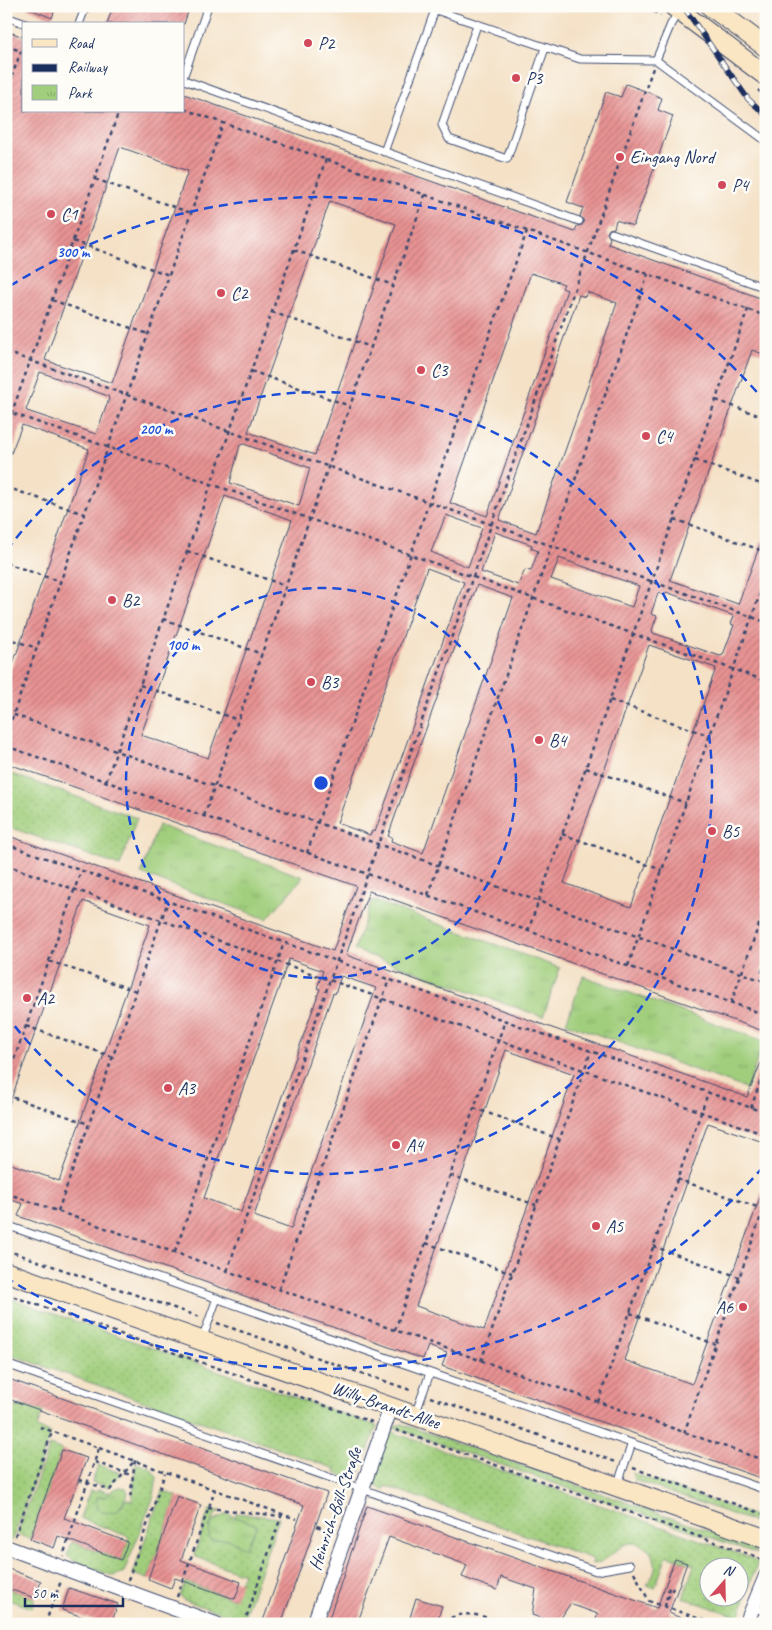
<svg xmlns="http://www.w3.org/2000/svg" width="772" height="1630" font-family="Caveat,sans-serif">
  <defs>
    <pattern id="grass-dots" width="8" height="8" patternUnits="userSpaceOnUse" patternTransform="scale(1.25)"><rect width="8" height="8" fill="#a0ce7c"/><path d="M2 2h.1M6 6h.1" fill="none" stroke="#89b16e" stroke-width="1.8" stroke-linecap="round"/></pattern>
    <pattern id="park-tufts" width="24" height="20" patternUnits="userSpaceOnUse" patternTransform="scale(1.25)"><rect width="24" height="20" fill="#a0ce7c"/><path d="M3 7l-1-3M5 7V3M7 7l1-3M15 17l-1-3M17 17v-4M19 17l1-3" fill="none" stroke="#89b16e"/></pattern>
    <pattern id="building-hatch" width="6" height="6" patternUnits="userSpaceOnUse" patternTransform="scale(1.25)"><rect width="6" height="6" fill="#e99393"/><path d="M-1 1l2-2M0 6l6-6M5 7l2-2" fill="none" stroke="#bc787b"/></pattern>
  </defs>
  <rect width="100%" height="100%" fill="#fdfcf7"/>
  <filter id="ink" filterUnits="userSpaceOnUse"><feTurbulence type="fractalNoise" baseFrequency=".02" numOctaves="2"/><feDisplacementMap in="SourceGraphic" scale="10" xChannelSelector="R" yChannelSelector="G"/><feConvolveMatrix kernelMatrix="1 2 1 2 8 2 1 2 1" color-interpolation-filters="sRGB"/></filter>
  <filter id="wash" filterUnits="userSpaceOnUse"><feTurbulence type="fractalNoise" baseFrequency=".0096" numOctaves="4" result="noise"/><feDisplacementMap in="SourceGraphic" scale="20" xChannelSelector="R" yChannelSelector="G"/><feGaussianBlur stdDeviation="1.12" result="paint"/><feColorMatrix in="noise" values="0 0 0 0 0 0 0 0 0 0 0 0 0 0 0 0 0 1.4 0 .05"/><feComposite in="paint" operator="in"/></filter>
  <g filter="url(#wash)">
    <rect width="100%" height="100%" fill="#f4e1c6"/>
    <path fill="url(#grass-dots)" stroke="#5e7e6d" fill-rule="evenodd" d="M6 772 137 818 120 866 6 826Z
      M6 1297 377 1426 360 1473 350 1479 335 1473 336 1469 6 1353Z
      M6 1406 30 1407 43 1411 37 1428 51 1433 12 1541 6 1538Z
      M402 1424 749 1545 758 1554 392 1427Z
      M389 1431 751 1558 758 1562 739 1617 683 1598 694 1565 667 1555 655 1588 646 1585C652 1578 656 1572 655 1563 654 1557 650 1550 644 1547 621 1532 612 1564 592 1564L593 1559 386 1486 384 1490C377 1487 373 1484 373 1475ZM710 1568H740V1598H710Z
      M50 1445 62 1450 30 1539 17 1534Z
      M136 1463 150 1468 157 1477 154 1496 124 1572 114 1576 79 1564 67 1556 72 1542 121 1560 129 1537 80 1518 90 1490 97 1492 98 1489 111 1493 106 1498 101 1496 121 1507 126 1499 132 1501Z
      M98 1465 121 1473 107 1487 92 1482Z
      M632 1473 766 1520V1526L634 1480Z
      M162 1491 177 1496 148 1579 133 1574Z
      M209 1510 221 1511 216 1513 209 1529 232 1530 236 1513 279 1518 244 1617 235 1618 184 1600 180 1596 185 1582 234 1599 243 1574 194 1556Z
      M6 1588 35 1598 32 1608 6 1599Z"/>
    <path fill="url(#park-tufts)" stroke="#5e7e6d" d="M158 825 303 877 267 919 141 874Z
      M372 900 560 968 543 1017 354 950Z
      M583 976 764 1041 747 1089 566 1023Z
      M120 1487 126 1488 128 1493 118 1511 106 1513 96 1508 97 1497H106L112 1490Z
      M227 1514 257 1525 245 1548 228 1539 211 1540C207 1533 210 1527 213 1521Z"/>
    <g id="blocks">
      <path fill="url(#building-hatch)" fill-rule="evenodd" d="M23 6H56L52 18Z
        M113 6H190L184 24H107Z
        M6 31 24 37V111H184V94L575 232 577 226 582 225 584 222 580 216 583 208 567 202 606 92 621 97 626 84 645 91 662 98 658 110 673 116 633 226 616 220 614 228 609 229 607 233 610 238 608 244 766 300V355L752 350 670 580 738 604 766 529V958L761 972 766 974V1032L369 891 346 955 747 1097 766 1050V1087L760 1102 766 1104V1143L708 1123 624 1360 692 1384 766 1181V1480L442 1366 447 1353 428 1346 423 1359 18 1216 23 1204 6 1198V1162L59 1181 150 925 83 901 6 1113V835L333 951 356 886 6 763V683L89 449 22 425 6 466ZM120 147 188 171 112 383 45 360ZM330 201 396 224 315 455 248 432ZM531 273 564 284 562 288 567 290 487 516 450 503ZM587 292 617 303 536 533 499 520 579 295 585 297ZM40 372 108 396 109 399 96 434 27 411 26 410ZM244 444 310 468 299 506 230 483 240 445ZM225 496 292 520 208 758 141 735ZM446 515 482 528 468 567 431 552ZM495 532 532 545 531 548 538 551 531 571 525 570 518 585 481 572ZM559 558 639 586 632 607 551 579ZM427 568 464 582 375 832 372 831 370 835 337 823ZM477 585 513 598 423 853 391 841 392 837 388 836ZM666 592 734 616 731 624 734 625 723 655 720 656 653 633 652 630 657 616 651 614 658 593 665 595ZM649 645 716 668 631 907 564 883ZM289 959 323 971 317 988 320 989 241 1212 204 1198ZM341 976 376 988 291 1229 254 1216 333 993 335 994ZM506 1050 574 1074 484 1330 416 1306Z
        M6 1378 327 1493 281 1624 263 1621 304 1505 6 1398Z
        M62 1450 87 1458 64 1518 128 1542 121 1560 58 1536 54 1548 30 1539Z
        M177 1496 201 1505 181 1560 241 1582 235 1599 175 1578 171 1588 148 1579Z
        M367 1506 657 1608 675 1559 687 1563 669 1613 695 1624H594L598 1614 570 1604 557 1624 532 1615 536 1589 501 1577 497 1590 462 1577 467 1565 389 1537 357 1624H327Z
        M6 1568 41 1581 35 1598 6 1588Z
        M69 1588 118 1604 111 1624H104L62 1610Z
        M416 1598 442 1606 436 1624H408Z"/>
    </g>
  </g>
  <g filter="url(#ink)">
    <use href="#blocks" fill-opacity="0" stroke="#3c4a6e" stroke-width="1"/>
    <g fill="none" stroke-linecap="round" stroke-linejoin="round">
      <defs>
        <path id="service" d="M424 6 580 59 656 60 766 141
          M6 17 26 24
          M79 24 86 6
          M477 25 442 125 449 139 507 159 545 48
          M656 60 671 24 679 11
          M184 75 208 6
          M184 80 579 221
          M384 152 436 7
          M612 233 766 288
          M6 1225 766 1490
          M202 1340 217 1298
          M6 1364 596 1571 630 1565
          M415 1415 430 1373
          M617 1486 632 1443
          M753 1607 766 1612"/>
        <path id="minor" d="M6 1547 216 1624
          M314 1624 391 1407
          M746 1624 766 1576"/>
        <path id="secondary" d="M673 6 766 76
          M710 6 766 47
          M6 1272 766 1539"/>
      </defs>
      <use href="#service" stroke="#3c4a6e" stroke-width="9"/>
      <use href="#minor" stroke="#3c4a6e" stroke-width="16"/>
      <use href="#secondary" stroke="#3c4a6e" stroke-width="21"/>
      <path stroke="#3c4a6e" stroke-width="2.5" stroke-dasharray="4 4" stroke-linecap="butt" d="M647 6 660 16
        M6 46 24 52
        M758 90 766 97
        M6 92 21 51
        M184 109 766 316
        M95 179 191 213
        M73 241 169 275
        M294 250 393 285
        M52 300 148 334
        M272 312 371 347
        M6 352 766 622
        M251 371 350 406
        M716 400 766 418
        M6 411 766 681
        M6 429 119 111
        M695 460 766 486
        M6 487 84 514
        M674 519 766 552
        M187 551 286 586
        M6 563 61 582
        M163 619 262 654
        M6 638 37 648
        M140 685 238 720
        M610 700 710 736
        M6 712 766 982
        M6 735 223 123
        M6 746 766 1015
        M586 768 686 803
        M106 781 326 159
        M204 816 425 195
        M562 834 662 870
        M6 844 766 1113
        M307 853 429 502 527 231
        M6 865 766 1135
        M428 895 648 274
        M528 931 748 309
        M49 961 136 991
        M628 966 766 577
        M731 1003 766 905
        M26 1026 113 1057
        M6 1082 81 871
        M6 1095 89 1124
        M474 1108 559 1139
        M751 1108 766 1066
        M450 1175 536 1205
        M677 1179 763 1209
        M6 1193 766 1461
        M58 1211 168 901
        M426 1243 512 1273
        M653 1246 739 1277
        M6 1250 200 1317
        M175 1252 284 943
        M227 1271 653 68
        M279 1289 389 980
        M6 1294 372 1422
        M630 1313 715 1344
        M217 1323 413 1391
        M395 1330 505 1021
        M481 1361 591 1051
        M430 1397 616 1462
        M598 1402 708 1093
        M40 1427 99 1448 63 1556
        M396 1430 757 1557 766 1563
        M684 1433 766 1202
        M99 1448 296 1519
        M95 1462 133 1476
        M633 1468 766 1515
        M79 1480 110 1490 135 1460 130 1499
        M208 1508 281 1516
        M317 1526 324 1529
        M15 1536 52 1432
        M634 1572 649 1601 714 1624
        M128 1580 165 1473
        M177 1597 215 1490
        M668 1598 673 1588
        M665 1607 669 1587
        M6 1618 24 1624
        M45 1624 61 1581
        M244 1624 282 1514
        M447 1624 448 1619C468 1609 485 1617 505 1624"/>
      <use href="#service" stroke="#fff" stroke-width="7"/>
      <use href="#minor" stroke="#fff" stroke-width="14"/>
      <use href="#secondary" stroke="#fbe6c4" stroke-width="19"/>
      <defs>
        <path id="rail" d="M683 6 748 99 766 115"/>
      </defs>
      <use href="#rail" stroke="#1b2f5e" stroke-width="5.5"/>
      <use href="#rail" stroke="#fdfcf7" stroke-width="4" stroke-dasharray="11" stroke-linecap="butt"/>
    </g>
  </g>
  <g fill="none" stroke="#1d4ed8" stroke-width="2.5" stroke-dasharray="9 6">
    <circle cx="321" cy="783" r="195"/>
    <path d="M7 550A391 391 0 1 1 7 1016"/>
    <path d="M763 1167A586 586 0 0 1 10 1280M10 286A586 586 0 0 1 763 399"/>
  </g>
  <g fill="#d1495b" stroke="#fdfcf7" stroke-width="2">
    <circle cx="308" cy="43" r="5"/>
    <circle cx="516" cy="78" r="5"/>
    <circle cx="620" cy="157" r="5"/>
    <circle cx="722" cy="185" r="5"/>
    <circle cx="51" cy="214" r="5"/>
    <circle cx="221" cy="293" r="5"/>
    <circle cx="421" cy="370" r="5"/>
    <circle cx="646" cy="436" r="5"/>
    <circle cx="112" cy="600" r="5"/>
    <circle cx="311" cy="682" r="5"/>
    <circle cx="539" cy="740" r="5"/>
    <circle cx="712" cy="831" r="5"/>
    <circle cx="27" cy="998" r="5"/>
    <circle cx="168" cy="1088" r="5"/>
    <circle cx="396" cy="1145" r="5"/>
    <circle cx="596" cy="1226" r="5"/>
    <circle cx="743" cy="1307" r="5"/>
  </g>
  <g text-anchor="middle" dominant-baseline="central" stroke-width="5" stroke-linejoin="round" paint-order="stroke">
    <g font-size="18" fill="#1b2f5e" stroke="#fdfcf7" text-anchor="start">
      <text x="318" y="43">P2</text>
      <text x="526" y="78">P3</text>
      <text x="630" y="157">Eingang Nord</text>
      <text x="732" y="185">P4</text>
      <text x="61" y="214">C1</text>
      <text x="231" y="293">C2</text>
      <text x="431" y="370">C3</text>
      <text x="656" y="436">C4</text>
      <text x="122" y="600">B2</text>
      <text x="321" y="682">B3</text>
      <text x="549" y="740">B4</text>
      <text x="722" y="831">B5</text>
      <text x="37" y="998">A2</text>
      <text x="178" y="1088">A3</text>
      <text x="406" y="1145">A4</text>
      <text x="606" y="1226">A5</text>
      <text x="733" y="1307" text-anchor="end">A6</text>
    </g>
    <g font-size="18" fill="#1b2f5e" stroke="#fdfcf7">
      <text transform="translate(386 1405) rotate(19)">Willy-Brandt-Allee</text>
      <text transform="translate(335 1509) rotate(-71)">Heinrich-Böll-Straße</text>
    </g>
  </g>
  <circle cx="321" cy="783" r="8" fill="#1d4ed8" stroke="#fdfcf7" stroke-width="2.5"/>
  <g font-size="15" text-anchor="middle" font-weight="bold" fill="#1d4ed8" stroke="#fdfcf7" stroke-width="5" stroke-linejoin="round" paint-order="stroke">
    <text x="73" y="257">300 m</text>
    <text x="156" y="434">200 m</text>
    <text x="183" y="650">100 m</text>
  </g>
  <rect width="772" height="1630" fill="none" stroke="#fdfcf7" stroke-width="25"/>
  <rect x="22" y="22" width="162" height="90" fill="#fdfcf7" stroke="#a3aaba"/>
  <rect x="32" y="39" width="25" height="8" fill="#fbe6c4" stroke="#a3aaba"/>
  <text x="68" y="48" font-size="15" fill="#1b2f5e">Road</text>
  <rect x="32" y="64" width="25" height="8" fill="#1b2f5e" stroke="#a3aaba"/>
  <text x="68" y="72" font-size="15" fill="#1b2f5e">Railway</text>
  <rect x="32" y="85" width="25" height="15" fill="url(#park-tufts)" stroke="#a3aaba"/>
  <text x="68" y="98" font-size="15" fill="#1b2f5e">Park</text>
  <g transform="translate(724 1582) rotate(20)"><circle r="24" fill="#fdfcf7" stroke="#a3aaba"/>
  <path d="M0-4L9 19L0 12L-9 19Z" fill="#d1495b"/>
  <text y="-8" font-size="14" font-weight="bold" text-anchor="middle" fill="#1b2f5e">N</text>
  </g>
  <path d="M25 1598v8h98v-8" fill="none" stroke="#1b2f5e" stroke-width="2.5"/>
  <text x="32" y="1598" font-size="15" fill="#1b2f5e" stroke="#fdfcf7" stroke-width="4" paint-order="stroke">50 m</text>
</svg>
